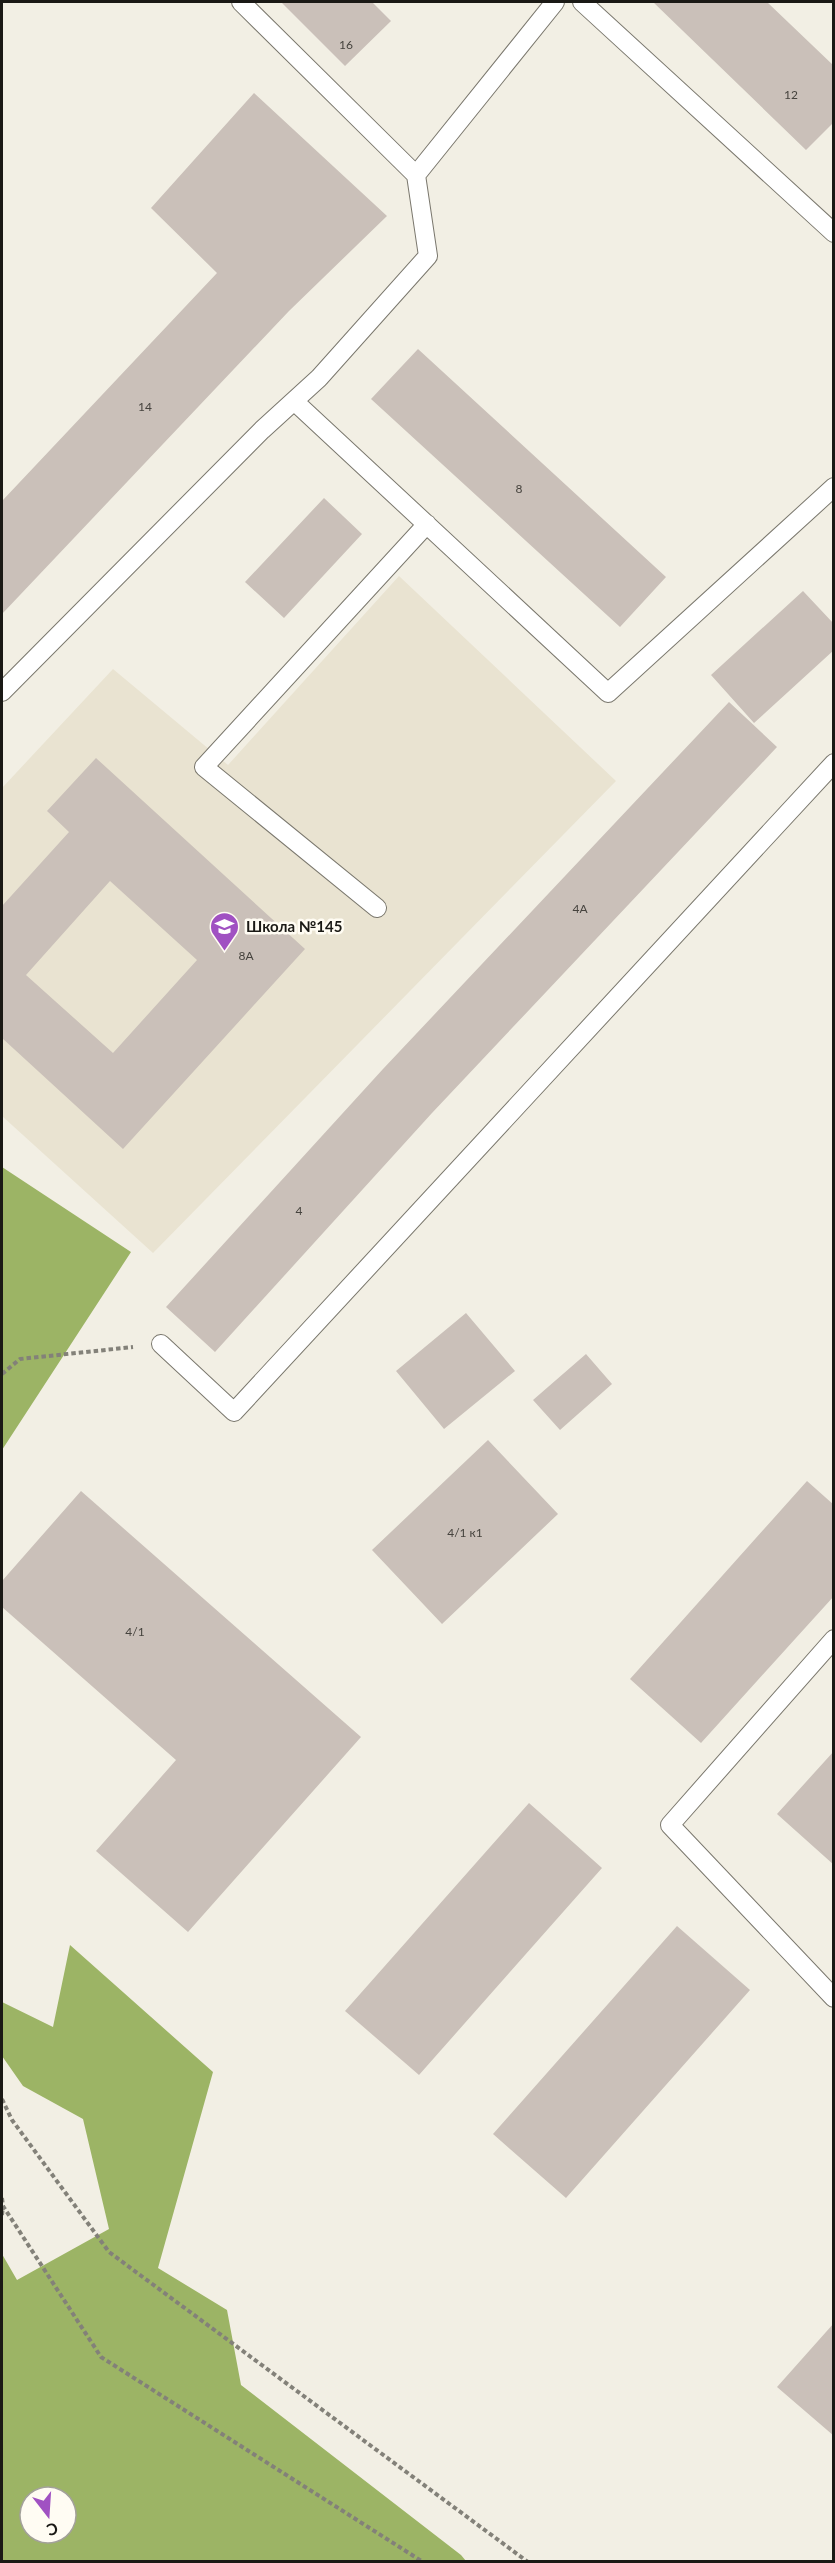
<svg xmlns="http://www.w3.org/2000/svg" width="835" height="2563" font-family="Lato,sans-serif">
  <rect width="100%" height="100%" fill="#f2efe4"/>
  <path fill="#e9e3d1" d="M399 576 616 781 153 1253 2 1116V788L113 669 228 765Z"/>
  <path fill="#9cb465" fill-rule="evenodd" d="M2 1167 131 1252 2 1450Z
    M70 1945 213 2072 158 2268 227 2310 241 2385 461 2555 466 2561H2V2254L17 2280 109 2229 83 2119 23 2086 2 2056V2002L53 2027ZM30 2497H66V2533H30Z"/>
  <path fill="#cac0b9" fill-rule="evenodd" d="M281 2H372L391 21 345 66Z
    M653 2H767L834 66V122L806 150Z
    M254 93 387 216 289 311 2 614V501L217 273 151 208Z
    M418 349 666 577 620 627 371 399Z
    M324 498 362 534 284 618 245 582Z
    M803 591 834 624V650L754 723 711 675Z
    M729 702 777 747 432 1113 215 1352 166 1307 383 1069Z
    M96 758 305 949 123 1149 2 1038V906L69 832 47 811ZM110 881 197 960 113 1053 26 975Z
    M466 1313 515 1371 444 1429 396 1371Z
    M586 1354 612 1384 560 1430 533 1400Z
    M488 1440 558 1514 442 1624 372 1550Z
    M807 1481 834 1505V1596L701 1743 630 1679Z
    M81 1491 361 1737 188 1932 96 1851 176 1760 2 1607V1581Z
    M834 1751V1865L777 1814Z
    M529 1803 602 1868 419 2075 345 2011Z
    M677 1926 750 1990 566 2198 493 2134Z
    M834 2323V2436L777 2387Z"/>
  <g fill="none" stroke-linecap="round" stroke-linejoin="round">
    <defs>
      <path id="service" d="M241 2 416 175
        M582 2 834 233
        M294 401 608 693 834 487
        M2 692 262 430 319 378 428 256 416 175 555 2
        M377 908 204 767 427 524
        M161 1344 234 1412 834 763
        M834 1639 670 1825 834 1998"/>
    </defs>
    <use href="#service" stroke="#7a776d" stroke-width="20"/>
    <path stroke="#838179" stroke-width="4" stroke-dasharray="4.5 3" stroke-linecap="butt" d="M2 1374 20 1359 133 1347
      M2 2099 12 2120 109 2252 528 2562
      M2 2198 3 2206 101 2357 423 2562
      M2 2215 3 2206"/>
    <use href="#service" stroke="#fff" stroke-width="18"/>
  </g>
  <defs>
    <symbol id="school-pin" viewBox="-11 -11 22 30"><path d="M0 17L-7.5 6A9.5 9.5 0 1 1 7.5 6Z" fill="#a051c2" stroke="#fffcf3"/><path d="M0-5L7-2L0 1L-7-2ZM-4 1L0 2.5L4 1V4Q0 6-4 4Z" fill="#fff"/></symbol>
  </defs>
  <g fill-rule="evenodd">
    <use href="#school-pin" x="208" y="910" width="33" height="45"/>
  </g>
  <g text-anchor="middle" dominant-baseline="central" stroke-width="5" stroke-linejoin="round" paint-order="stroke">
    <g font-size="12" fill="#46433e">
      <text x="346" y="44">16</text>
      <text x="791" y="94">12</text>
      <text x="145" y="406">14</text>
      <text x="519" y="488">8</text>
      <text x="580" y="908">4А</text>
      <text x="246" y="955">8А</text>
      <text x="299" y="1210">4</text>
      <text x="465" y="1532">4/1 к1</text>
      <text x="135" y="1631">4/1</text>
    </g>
    <g font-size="15" font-weight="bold" fill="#1a1915" stroke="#fffcf3" text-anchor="start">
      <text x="246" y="926">Школа №145</text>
    </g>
  </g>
  <rect width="835" height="2563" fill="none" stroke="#1a1915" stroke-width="6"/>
  <g transform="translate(48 2515) rotate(163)"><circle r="28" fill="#fffcf3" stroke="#a3a19a" stroke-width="1.5"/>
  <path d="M0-4.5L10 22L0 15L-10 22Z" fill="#a051c2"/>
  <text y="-9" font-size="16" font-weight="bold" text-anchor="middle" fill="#1a1915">С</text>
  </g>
</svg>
